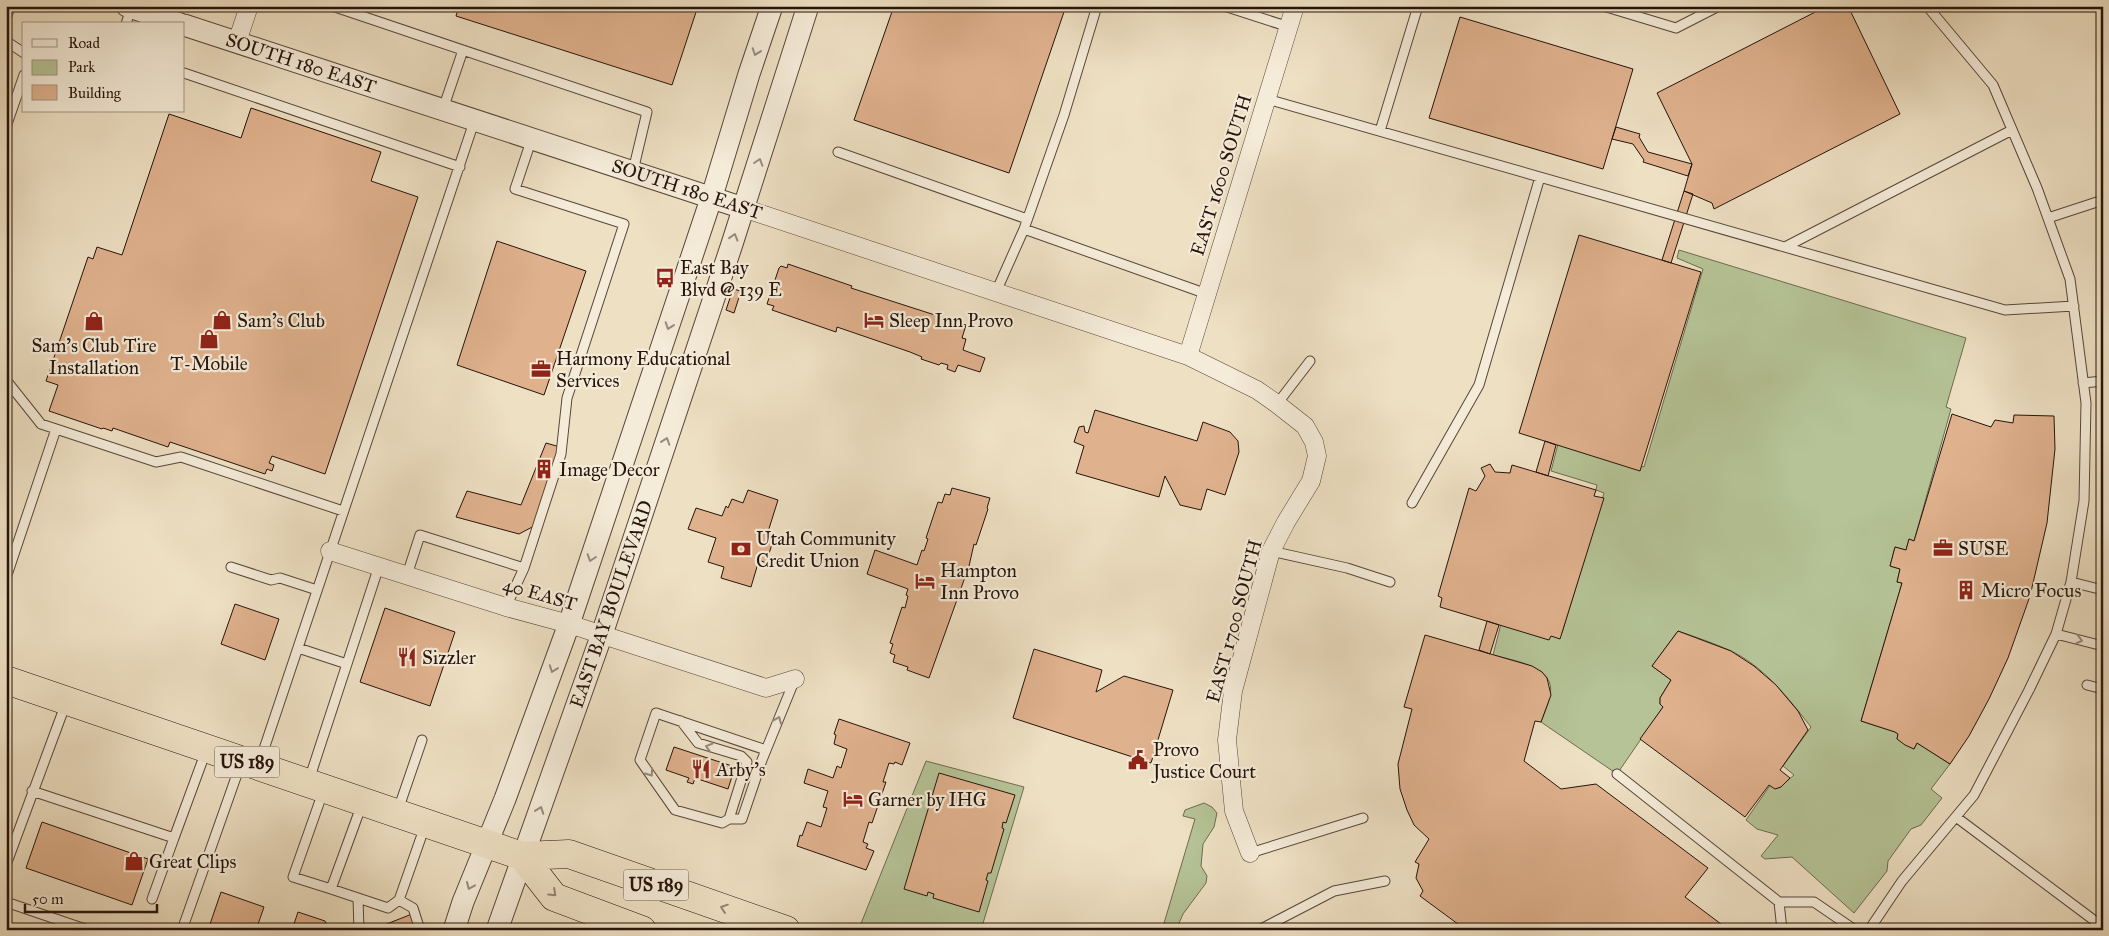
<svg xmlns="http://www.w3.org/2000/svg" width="2109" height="936" font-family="'IM FELL Great Primer',serif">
  <rect width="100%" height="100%" fill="#eee0c3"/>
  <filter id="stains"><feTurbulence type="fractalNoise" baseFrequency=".004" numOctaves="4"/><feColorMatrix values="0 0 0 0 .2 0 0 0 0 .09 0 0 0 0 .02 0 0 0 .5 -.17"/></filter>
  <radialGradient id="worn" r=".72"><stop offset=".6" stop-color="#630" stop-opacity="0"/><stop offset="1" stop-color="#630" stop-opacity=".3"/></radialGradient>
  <path fill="#b5c396" stroke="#6d6b50" d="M1679 250 1966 338 1946 407 1951 409 1914 541 1909 539 1906 550 1895 547 1890 566 1900 569 1897 582 1902 583 1861 721 1895 732 1898 734 1897 739 1914 749 1917 743 1950 764 1931 789 1942 798 1921 825 1911 829 1888 861 1887 871 1854 913 1792 857 1765 859 1761 856 1778 835 1757 829 1746 820 1771 784 1779 788 1794 775 1783 766 1811 727C1788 698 1764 666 1729 650 1713 643 1696 637 1678 631L1652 666 1671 680 1660 698V704L1663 707 1617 774 1541 722C1544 714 1548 705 1550 696 1557 666 1514 661 1493 655L1502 620 1562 633 1604 493 1596 490 1597 485 1551 471 1559 440 1644 467 1703 269 1677 258Z
    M926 761 1024 787 981 930H869L860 926Z
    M1204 803 1212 807 1217 813 1214 827 1203 844 1201 866 1207 876 1206 883 1183 914 1176 930H1162L1195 819 1183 816 1185 810Z"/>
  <path fill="#dfb18d" stroke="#25130b" d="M459 6H698L672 85 456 16Z
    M894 6H1066L1009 173 854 120Z
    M1827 6H1848L1900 114 1714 209 1712 203 1684 191 1692 164 1657 93Z
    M1460 17 1633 69 1603 169 1429 118Z
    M251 108 381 152 371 181 418 197 325 474 272 456 269 463 274 465 272 471 267 469 265 474 170 442 168 447 113 428 112 431 103 428 102 429 49 411 58 385 46 381 88 257 93 259 97 247 122 255 169 114 241 138Z
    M1616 127 1640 134 1639 137 1648 152 1692 164 1688 176 1643 162 1644 160 1633 144 1612 139Z
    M1684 191 1693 194 1671 263 1662 260Z
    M1579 235 1701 272 1640 471 1519 433Z
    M497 241 586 271 544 395 457 365Z
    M788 264 852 286 851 288 966 325 962 338 966 339 963 350 985 358 980 372 958 365 955 372 947 369 948 365 941 363 939 365 921 359 922 357 910 352 837 327 836 332 772 310 774 306 767 304 779 268 781 266 787 268Z
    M733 289 741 291 734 313 726 310Z
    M1095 410 1197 441 1203 422 1230 432 1238 441 1239 452 1225 495 1207 489 1201 510 1180 505 1165 476 1159 497 1076 473 1084 446 1074 442 1079 427 1084 426 1085 432 1088 433Z
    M1952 414 1991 427 1995 420 2013 423 2014 415 2054 416 2055 449 2047 523 2030 596 2008 658 1989 699 1969 736 1950 764 1917 743 1914 749 1905 745 1897 739 1898 734 1895 732 1861 721 1902 583 1897 582 1900 569 1890 566 1895 547 1906 550 1909 539 1914 541Z
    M1545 441 1556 445 1548 476 1536 472Z
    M546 443 560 447 536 525 519 534 456 517 467 491 521 505Z
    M1490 464 1495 472 1510 473 1512 465 1596 490 1594 496 1604 498 1560 639 1551 636 1549 640 1440 607 1442 598 1438 596 1469 488 1476 491 1485 476 1481 468Z
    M952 488 990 498 987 508 988 509 976 545 974 544 969 566 929 678 907 670 908 667 893 662 895 655 890 653 893 644 890 643 902 607 905 608 908 596 906 595 908 589 867 574 875 550 917 565 922 550 924 551 928 539 926 538 938 502 942 503 945 494 950 495Z
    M748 490 778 500 767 535 774 538 766 563 759 560 751 587 721 578 724 567 708 562 716 538 688 529 696 508 722 516 726 506 728 508 732 499 743 503Z
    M235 604 279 619 265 660 221 644Z
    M385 608 455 632 430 706 360 682Z
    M1487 621 1499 625 1490 654 1479 650Z
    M1678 631 1731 651 1754 666 1776 685 1798 711 1808 730 1780 770 1790 778 1781 787 1775 789 1769 785 1745 817 1640 739 1663 707 1660 704V698L1671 680 1652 666Z
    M1425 635 1532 666 1542 672 1547 678 1551 695 1541 722 1535 721 1524 761 1561 789 1596 784 1708 868 1685 897 1729 930H1466L1420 896 1423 891 1416 878 1419 864 1415 862 1429 839 1414 825 1407 810 1400 789 1398 764 1412 709 1404 707Z
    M1034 649 1102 670 1096 692 1124 676 1173 690 1151 763 1013 718Z
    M839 719 910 743 902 765 895 762 894 764 889 763 883 782H886L872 823 869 822 863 842 868 844 866 848 874 851 866 870 797 846 800 835 802 836 807 822 821 827 827 808 823 807 828 791 804 783 808 769 833 778 837 766 841 768 847 749 834 744 836 735 834 734Z
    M674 747 735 767 728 789 695 778 693 784 687 782 689 778 666 770Z
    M939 773 1015 795 1006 823 1003 822 1002 828 1004 829 991 873H988L986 880 988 881 979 912 933 898 934 894 928 892 927 896 904 889Z
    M42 822 148 859 132 905 26 868Z
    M221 892 264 907 256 930H208Z
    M298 912 325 921 329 930H292Z
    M412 914 418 930H375L374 929Z"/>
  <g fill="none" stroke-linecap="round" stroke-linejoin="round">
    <defs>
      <path id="service" d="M332 6 647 112 633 171
        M1097 6 1064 115 1024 229 1207 294
        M1224 6 1289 27
        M1603 6 1676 28 1719 6
        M6 20 10 6
        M126 24 131 8
        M6 41 24 53
        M184 73 460 167
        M1267 99 2005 310 2074 306
        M443 109 463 50
        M6 127 24 75
        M1380 131 1418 6
        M838 152 1027 219
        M2048 218 2103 200
        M1787 246 2012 130
        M996 292 1024 229
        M6 380 41 424 156 462 181 457 343 511
        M2083 383 2103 381
        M1277 404 1310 361
        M1412 503 1479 385 1540 177
        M1271 551 1347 568 1390 582
        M231 567 271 580 280 578 317 590
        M407 575 420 535 524 568 561 454 567 398 624 224 515 189 532 138
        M6 578 56 429
        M2071 582 2103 590
        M506 607 524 568
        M2056 634 2103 646
        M298 648 347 664
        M2087 685 2103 689
        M681 721 698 743 741 756 747 762 729 819
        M766 750 656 713 640 760 675 810 722 823 729 819H742L762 760 795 679
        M259 764 475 119
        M1617 774 1779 902H1814L1855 930
        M309 780 379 566
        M32 791 174 838 206 751
        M323 792 293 877 331 889 362 804
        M398 810 422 740
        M1956 817 2103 927
        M1250 853 1363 818
        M6 865 66 703
        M331 889 388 908 399 900 425 826
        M152 899 174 838
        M358 899 359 930
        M399 900 413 908 420 930
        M6 902 88 930
        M1779 902 1782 930
        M182 930 241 763
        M1259 930 1334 891 1385 881
        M1869 930 1902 881 1974 795 2029 690 2056 634 2071 582 2084 501 2086 403 2070 279 2037 188 1993 85 1927 6"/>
      <path id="minor" d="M237 42 249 6
        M743 208 1188 356 1257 390 1277 404 1305 426 1314 442 1317 456 1311 481 1286 522 1271 551 1233 691 1227 740 1234 811 1250 853
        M1188 356 1295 6
        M330 551 506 607 569 624 766 688 795 679"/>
      <path id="tertiary" d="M127 6 180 24
        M184 25 743 208
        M454 930 463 902 505 799 569 624 712 196 749 74 772 6
        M497 930 602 634 732 244 808 6"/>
      <path id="trunk" d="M6 680 522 856 569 854 786 930
        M522 856 554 897 642 930"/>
    </defs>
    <use href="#service" stroke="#574639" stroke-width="11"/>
    <use href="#minor" stroke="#574639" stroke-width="19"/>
    <use href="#tertiary" stroke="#574639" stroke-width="23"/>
    <use href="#trunk" stroke="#25130b" stroke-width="29"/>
    <use href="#service" stroke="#f4ebd8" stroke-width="9"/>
    <use href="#minor" stroke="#f4ebd8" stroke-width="18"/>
    <use href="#tertiary" stroke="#f4ebd8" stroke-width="21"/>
    <use href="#trunk" stroke="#eee0c3" stroke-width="28"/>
  </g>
  <defs><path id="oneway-chevron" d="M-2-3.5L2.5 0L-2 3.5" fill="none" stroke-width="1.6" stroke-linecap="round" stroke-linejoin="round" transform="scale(1.25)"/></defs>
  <g stroke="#978a7c">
    <use href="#oneway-chevron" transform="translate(756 52) rotate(109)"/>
    <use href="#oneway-chevron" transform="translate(759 162) rotate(-72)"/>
    <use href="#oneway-chevron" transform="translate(734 237) rotate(-73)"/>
    <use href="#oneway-chevron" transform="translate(669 326) rotate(109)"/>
    <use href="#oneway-chevron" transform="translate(666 441) rotate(-71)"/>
    <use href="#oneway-chevron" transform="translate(591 558) rotate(108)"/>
    <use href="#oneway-chevron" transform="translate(2079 640) rotate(14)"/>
    <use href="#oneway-chevron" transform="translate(553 669) rotate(110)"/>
    <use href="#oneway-chevron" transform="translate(778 720) rotate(-68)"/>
    <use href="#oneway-chevron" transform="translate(709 747) rotate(-164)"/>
    <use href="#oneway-chevron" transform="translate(650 773) rotate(55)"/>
    <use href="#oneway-chevron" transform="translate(540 810) rotate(-70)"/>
    <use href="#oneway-chevron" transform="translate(470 886) rotate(113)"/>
  </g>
  <g stroke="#948470">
    <use href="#oneway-chevron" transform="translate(553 893) rotate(43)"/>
    <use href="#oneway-chevron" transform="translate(724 908) rotate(-161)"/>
  </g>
  <defs>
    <symbol id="bus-bare" viewBox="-9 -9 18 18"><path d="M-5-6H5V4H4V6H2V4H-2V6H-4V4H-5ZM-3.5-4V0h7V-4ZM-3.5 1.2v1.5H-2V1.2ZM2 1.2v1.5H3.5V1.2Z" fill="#8f2418" stroke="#f4ebd8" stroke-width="2.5" paint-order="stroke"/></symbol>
    <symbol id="shop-bare" viewBox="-9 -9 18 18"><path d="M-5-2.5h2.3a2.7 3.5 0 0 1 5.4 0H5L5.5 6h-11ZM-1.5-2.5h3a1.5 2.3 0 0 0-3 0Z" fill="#8f2418" stroke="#f4ebd8" stroke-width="2.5" paint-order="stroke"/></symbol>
    <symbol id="hotel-bare" viewBox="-9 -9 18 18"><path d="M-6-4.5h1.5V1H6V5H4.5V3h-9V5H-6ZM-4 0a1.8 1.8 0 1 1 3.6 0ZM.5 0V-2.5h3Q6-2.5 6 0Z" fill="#8f2418" stroke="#f4ebd8" stroke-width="2.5" paint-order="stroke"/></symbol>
    <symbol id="office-bare" viewBox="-9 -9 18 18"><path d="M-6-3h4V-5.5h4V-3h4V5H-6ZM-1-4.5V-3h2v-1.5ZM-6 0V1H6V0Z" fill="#8f2418" stroke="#f4ebd8" stroke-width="2.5" paint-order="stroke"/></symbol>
    <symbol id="building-bare" viewBox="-9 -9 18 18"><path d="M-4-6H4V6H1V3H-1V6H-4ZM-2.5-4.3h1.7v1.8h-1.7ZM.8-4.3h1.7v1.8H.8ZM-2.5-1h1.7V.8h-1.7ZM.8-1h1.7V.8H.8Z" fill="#8f2418" stroke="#f4ebd8" stroke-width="2.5" paint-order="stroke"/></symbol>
    <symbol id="bank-bare" viewBox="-9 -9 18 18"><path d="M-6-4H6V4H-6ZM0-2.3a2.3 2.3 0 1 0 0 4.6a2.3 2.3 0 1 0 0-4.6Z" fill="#8f2418" stroke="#f4ebd8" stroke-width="2.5" paint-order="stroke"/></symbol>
    <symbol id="restaurant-bare" viewBox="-9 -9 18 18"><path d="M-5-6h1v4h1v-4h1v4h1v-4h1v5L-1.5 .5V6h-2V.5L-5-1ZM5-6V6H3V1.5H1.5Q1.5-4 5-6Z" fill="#8f2418" stroke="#f4ebd8" stroke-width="2.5" paint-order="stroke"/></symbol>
    <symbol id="civic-bare" viewBox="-9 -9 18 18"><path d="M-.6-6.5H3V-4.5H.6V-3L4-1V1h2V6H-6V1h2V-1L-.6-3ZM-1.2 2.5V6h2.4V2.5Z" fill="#8f2418" stroke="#f4ebd8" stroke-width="2.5" paint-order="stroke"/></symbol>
  </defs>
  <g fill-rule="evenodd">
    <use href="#bus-bare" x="651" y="264" width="28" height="28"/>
    <use href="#shop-bare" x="208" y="306" width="28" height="28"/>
    <use href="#hotel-bare" x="860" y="306" width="28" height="28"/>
    <use href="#shop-bare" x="80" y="307" width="28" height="28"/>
    <use href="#shop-bare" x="195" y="325" width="28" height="28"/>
    <use href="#office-bare" x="527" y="355" width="28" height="28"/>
    <use href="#building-bare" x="530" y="455" width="28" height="28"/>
    <use href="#office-bare" x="1929" y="534" width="28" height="28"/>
    <use href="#bank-bare" x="727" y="535" width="28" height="28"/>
    <use href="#hotel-bare" x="911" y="567" width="28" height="28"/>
    <use href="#building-bare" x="1952" y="576" width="28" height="28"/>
    <use href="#restaurant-bare" x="393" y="643" width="28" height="28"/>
    <use href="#civic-bare" x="1124" y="746" width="28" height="28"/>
    <use href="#restaurant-bare" x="687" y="755" width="28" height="28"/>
    <use href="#hotel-bare" x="839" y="785" width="28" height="28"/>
    <use href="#shop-bare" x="120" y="847" width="28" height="28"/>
  </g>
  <g text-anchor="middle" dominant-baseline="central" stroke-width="4.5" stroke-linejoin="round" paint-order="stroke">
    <g fill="#f4ebd8" stroke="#635448" stroke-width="1">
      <rect x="214.5" y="746.5" width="65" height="31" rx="4"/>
      <rect x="623.5" y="869.5" width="65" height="31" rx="4"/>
    </g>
    <g font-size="18" font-weight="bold" fill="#25130b">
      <text x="247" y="762">US 189</text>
      <text x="656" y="885">US 189</text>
    </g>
    <g font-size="19" fill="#25130b" stroke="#f4ebd8">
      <text transform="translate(301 63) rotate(18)">SOUTH 180 EAST</text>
      <text transform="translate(1221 175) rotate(-73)">EAST 1600 SOUTH</text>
      <text transform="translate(687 189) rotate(18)">SOUTH 180 EAST</text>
      <text transform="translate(540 594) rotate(16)">40 EAST</text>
      <text transform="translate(611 604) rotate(-71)">EAST BAY BOULEVARD</text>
      <text transform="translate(1234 621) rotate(-75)">EAST 1700 SOUTH</text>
    </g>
    <g font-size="19" fill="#25130b" stroke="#f4ebd8" text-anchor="start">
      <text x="680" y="267">East Bay<tspan x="680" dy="22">Blvd @ 139 E</tspan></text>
      <text x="237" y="320">Sam's Club</text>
      <text x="889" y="320">Sleep Inn Provo</text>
      <text x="94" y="345" text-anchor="middle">Sam's Club Tire<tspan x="94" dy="22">Installation</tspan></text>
      <text x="556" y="358">Harmony Educational<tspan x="556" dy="22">Services</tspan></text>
      <text x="209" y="363" text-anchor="middle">T-Mobile</text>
      <text x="559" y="469">Image Decor</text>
      <text x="756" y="538">Utah Community<tspan x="756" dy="22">Credit Union</tspan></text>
      <text x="1958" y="548">SUSE</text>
      <text x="940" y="570">Hampton<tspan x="940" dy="22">Inn Provo</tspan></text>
      <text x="1981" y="590">Micro Focus</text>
      <text x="422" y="657">Sizzler</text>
      <text x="1153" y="749">Provo<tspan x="1153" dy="22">Justice Court</tspan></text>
      <text x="716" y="769">Arby's</text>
      <text x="868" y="799">Garner by IHG</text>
      <text x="149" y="861">Great Clips</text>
    </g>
  </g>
  <rect width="2109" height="936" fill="none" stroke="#eee0c3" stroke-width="25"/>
  <rect x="8" y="8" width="2094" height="921" fill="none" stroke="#25130b" stroke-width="2.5"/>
  <rect x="12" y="12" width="2084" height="911" fill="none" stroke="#25130b"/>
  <rect x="22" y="22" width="162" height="90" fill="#f4ebd8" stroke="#a19586"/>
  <rect x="32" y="39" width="25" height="8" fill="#f4ebd8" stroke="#a19586"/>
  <text x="68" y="48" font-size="15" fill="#25130b">Road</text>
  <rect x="32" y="60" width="25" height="15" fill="#b5c396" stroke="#a19586"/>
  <text x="68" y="72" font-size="15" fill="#25130b">Park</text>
  <rect x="32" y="85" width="25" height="15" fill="#dfb18d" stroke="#a19586"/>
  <text x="68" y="98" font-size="15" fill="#25130b">Building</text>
  <path d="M25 904v8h132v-8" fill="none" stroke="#25130b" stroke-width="2.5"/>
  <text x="32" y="904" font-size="15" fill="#25130b" stroke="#f4ebd8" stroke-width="4" paint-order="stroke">50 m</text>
  <rect width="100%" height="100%" filter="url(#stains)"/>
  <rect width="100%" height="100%" fill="url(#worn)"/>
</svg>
